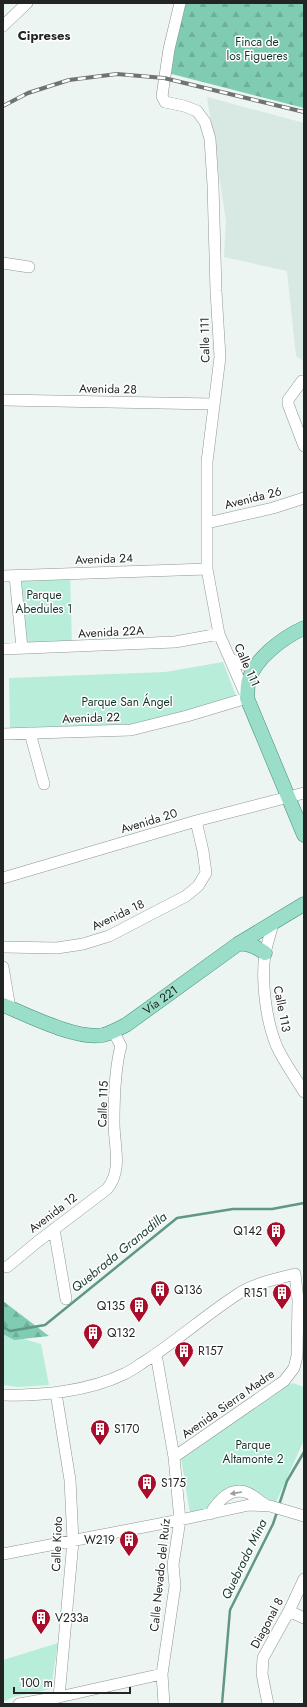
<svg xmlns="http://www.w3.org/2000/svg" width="307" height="1707" font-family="Jost,sans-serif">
  <defs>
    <pattern id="forest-firs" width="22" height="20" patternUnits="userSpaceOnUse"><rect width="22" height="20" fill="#7fccb2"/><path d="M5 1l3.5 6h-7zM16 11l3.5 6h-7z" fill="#6daf99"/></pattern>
  </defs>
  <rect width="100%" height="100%" fill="#edf5f2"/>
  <path fill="#d8e8e2" d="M207 97 304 123V362L296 356 287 271 224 257 226 221Z"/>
  <path fill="#b7edd9" d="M70 573 72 647 22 648 15 576Z
    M223 662 238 701 131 730H10L9 678 165 672Z
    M3 1333 41 1344 49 1385 18 1387 3 1385Z
    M293 1383 304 1387V1440L274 1507 235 1493 213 1509 190 1514 180 1451 265 1394Z
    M58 1643 51 1689 13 1697 3 1702V1660Z"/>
  <path fill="url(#forest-firs)" d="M177 3H304V108L160 71Z
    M3 1301 49 1336 14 1340 3 1334Z"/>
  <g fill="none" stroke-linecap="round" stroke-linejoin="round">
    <path stroke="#619785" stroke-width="2.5" d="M3 1327 10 1331 45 1325 177 1218 233 1209H272L304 1203
      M279 1505 287 1481 304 1452
      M222 1704 230 1610 273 1524 277 1512"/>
    <defs>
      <path id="minor" d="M3 26 27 3
        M3 263 29 267
        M302 381 288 400V404L304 446
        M3 400 213 404
        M207 523 273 508 304 498
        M3 576 207 569
        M15 576 22 648
        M3 649 175 642 219 634
        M230 659 254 668
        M30 733 44 784
        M3 734 131 730 187 716 247 698 219 634 207 569V462L220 357 216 291 213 185 210 139 205 122 197 111 184 106 165 102 162 96 169 49 180 3
        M3 878 196 821 304 793
        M273 924C270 934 267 944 265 954 261 981 266 1021 277 1047 284 1062 295 1077 304 1092
        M3 947 57 948 83 944 109 936 186 896 198 886 206 873 203 851 196 821
        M3 967 10 1008
        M54 1229 66 1299
        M7 1267 36 1243 107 1189C123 1170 114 1146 114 1123 114 1101 115 1067 121 1046L113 1031
        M156 1354 174 1457 180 1520 173 1565 175 1586 162 1674 164 1704
        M56 1393 70 1480 73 1541 59 1697
        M3 1395C42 1396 89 1391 124 1374 133 1370 140 1364 147 1360 179 1339 207 1314 238 1294 255 1283 276 1279 295 1274L298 1300 297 1356 294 1368 284 1381 174 1457
        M210 1514C218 1501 231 1486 248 1493 255 1496 260 1502 266 1505
        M3 1554 180 1520 249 1505 270 1506 304 1516
        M289 1611 304 1618
        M19 1704 59 1697 162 1674
        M268 1704 262 1674 263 1658 289 1611 304 1579"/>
      <g id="major">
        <path d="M304 628C284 637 255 658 249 680 247 686 248 693 247 698L304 835"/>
        <path d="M238 944C249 943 256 947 265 953"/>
        <path id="s1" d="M3 1005C28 1015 76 1040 103 1035 111 1033 118 1029 126 1025L238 944 304 904"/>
      </g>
    </defs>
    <use href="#minor" stroke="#8f9693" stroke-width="12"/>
    <use href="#major" stroke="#448e77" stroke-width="15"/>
    <use href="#minor" stroke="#fff" stroke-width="11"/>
    <use href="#major" stroke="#9addc8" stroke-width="14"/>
    <defs>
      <path id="rail" d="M3 106 28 93 69 80 117 74 164 78 304 112"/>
    </defs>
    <use href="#rail" stroke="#6f7472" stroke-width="4"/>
    <use href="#rail" stroke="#fff" stroke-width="2.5" stroke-dasharray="8" stroke-linecap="butt"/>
  </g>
  <defs><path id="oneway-solid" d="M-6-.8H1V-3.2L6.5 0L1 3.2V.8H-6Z"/></defs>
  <use fill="#9c9d9c" href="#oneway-solid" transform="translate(236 1493) rotate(171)"/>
  <defs>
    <symbol id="building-pin" viewBox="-11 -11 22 30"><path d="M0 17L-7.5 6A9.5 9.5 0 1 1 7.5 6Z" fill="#a70e2b" stroke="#fff"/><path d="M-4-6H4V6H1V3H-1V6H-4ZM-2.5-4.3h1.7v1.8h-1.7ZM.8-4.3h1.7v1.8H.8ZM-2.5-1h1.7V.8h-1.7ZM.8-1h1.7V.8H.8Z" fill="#fff"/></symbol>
  </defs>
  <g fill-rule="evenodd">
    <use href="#building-pin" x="265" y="1220" width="22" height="30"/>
    <use href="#building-pin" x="149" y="1279" width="22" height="30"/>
    <use href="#building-pin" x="271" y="1282" width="22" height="30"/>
    <use href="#building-pin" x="128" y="1295" width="22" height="30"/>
    <use href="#building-pin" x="82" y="1322" width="22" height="30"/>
    <use href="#building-pin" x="173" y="1340" width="22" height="30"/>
    <use href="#building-pin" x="89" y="1418" width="22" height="30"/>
    <use href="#building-pin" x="136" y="1472" width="22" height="30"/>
    <use href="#building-pin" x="118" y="1529" width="22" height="30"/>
    <use href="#building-pin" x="30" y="1607" width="22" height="30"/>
  </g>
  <g text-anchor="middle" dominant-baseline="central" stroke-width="3" stroke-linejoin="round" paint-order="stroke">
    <g font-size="12" fill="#13362c" stroke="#fff">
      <text x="257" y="42">Finca de<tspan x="257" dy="14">los Figueres</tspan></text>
      <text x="44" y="595">Parque<tspan x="44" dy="14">Abedules 1</tspan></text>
      <text x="127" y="702">Parque San Ángel</text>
      <text x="253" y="1445">Parque<tspan x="253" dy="14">Altamonte 2</tspan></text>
    </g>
    <g font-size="12" fill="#222524" stroke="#fff">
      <text transform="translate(205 340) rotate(-91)">Calle 111</text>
      <text transform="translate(108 389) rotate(1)">Avenida 28</text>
      <text transform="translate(253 498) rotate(-14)">Avenida 26</text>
      <text transform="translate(104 559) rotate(-2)">Avenida 24</text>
      <text transform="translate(111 632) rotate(-3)">Avenida 22A</text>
      <text transform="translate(247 665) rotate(66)">Calle 111</text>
      <text transform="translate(91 718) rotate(-2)">Avenida 22</text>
      <text transform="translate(149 821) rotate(-17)">Avenida 20</text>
      <text transform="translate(118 915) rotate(-25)">Avenida 18</text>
      <text stroke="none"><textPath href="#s1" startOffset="173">Vía 221</textPath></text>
      <text transform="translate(282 1009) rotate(79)">Calle 113</text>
      <text transform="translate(103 1104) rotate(-88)">Calle 115</text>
      <text transform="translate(53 1213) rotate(-37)">Avenida 12</text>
      <text transform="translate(228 1404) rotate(-35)">Avenida Sierra Madre</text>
      <text transform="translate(57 1544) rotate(-88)">Calle Kioto</text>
      <text transform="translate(160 1575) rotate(-84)">Calle Nevado del Ruíz</text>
      <text transform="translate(267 1623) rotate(-62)">Diagonal 8</text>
    </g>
    <g font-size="12" fill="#222524" stroke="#fff" text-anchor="start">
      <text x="262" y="1231" text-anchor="end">Q142</text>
      <text x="174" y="1290">Q136</text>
      <text x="268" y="1293" text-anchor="end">R151</text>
      <text x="125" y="1306" text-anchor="end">Q135</text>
      <text x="107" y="1333">Q132</text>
      <text x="198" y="1351">R157</text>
      <text x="114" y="1429">S170</text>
      <text x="161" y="1483">S175</text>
      <text x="115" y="1540" text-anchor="end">W219</text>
      <text x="55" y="1618">V233a</text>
    </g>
    <g font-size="13" font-weight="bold" fill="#222524" stroke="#fff">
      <text x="44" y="35">Cipreses</text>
    </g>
    <g font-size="13" font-style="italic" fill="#1a3e33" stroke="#fff">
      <text transform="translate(119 1252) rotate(-39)">Quebrada Granadilla</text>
      <text transform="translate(244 1559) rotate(-64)">Quebrada Mina</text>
    </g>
  </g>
  <rect width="307" height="1707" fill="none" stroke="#222524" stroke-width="8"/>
  <path d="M14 1687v6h116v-6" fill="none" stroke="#222524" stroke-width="2"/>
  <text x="20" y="1687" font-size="12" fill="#222524" stroke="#ffffff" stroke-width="3" paint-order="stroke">100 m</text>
</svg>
